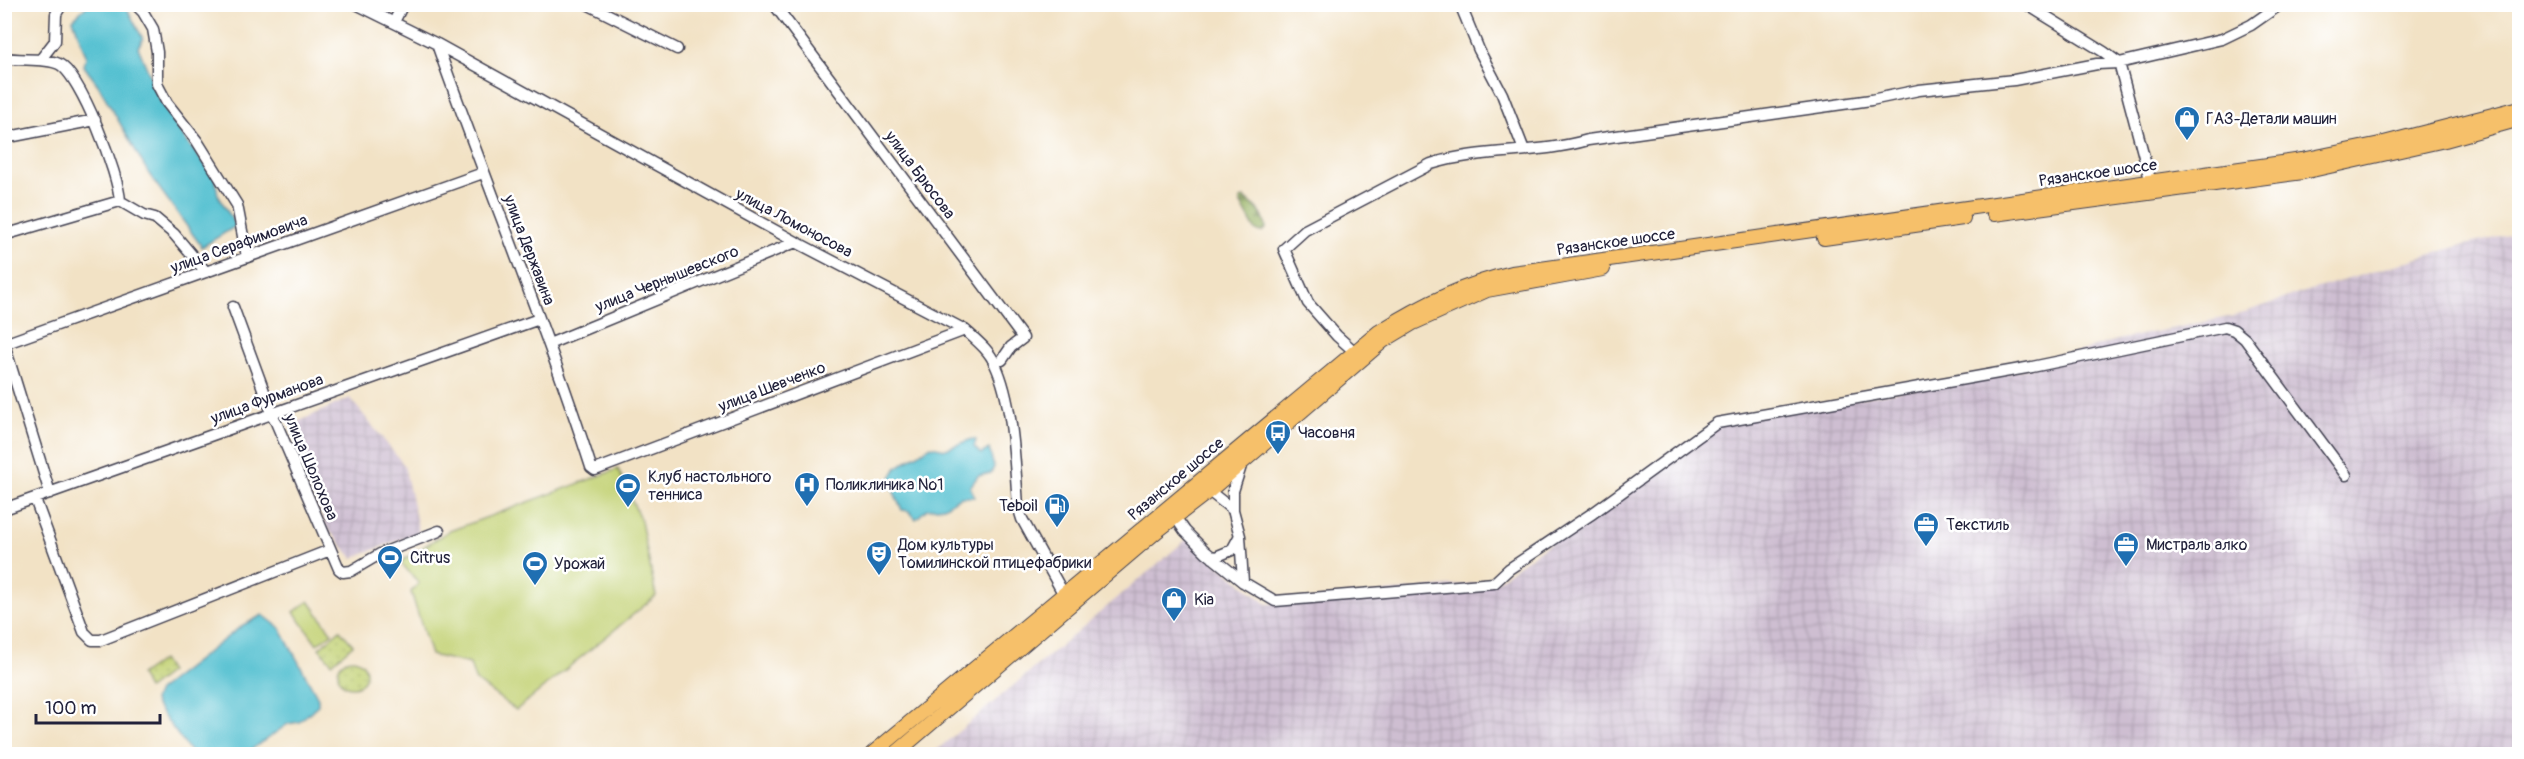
<svg xmlns="http://www.w3.org/2000/svg" width="2524" height="759" font-family="Pangolin,sans-serif">
  <defs>
    <pattern id="industrial-grid" width="8" height="8" patternUnits="userSpaceOnUse" patternTransform="scale(1.5)"><rect width="8" height="8" fill="#cebed1"/><path d="M0 4h8M4 0v8" fill="none" stroke="#b1a3b4"/></pattern>
    <pattern id="grass-dots" width="8" height="8" patternUnits="userSpaceOnUse" patternTransform="scale(1.5)"><rect width="8" height="8" fill="#c2d173"/><path d="M2 2h.1M6 6h.1" fill="none" stroke="#a6b364" stroke-width="1.8" stroke-linecap="round"/></pattern>
    <pattern id="forest-firs" width="22" height="20" patternUnits="userSpaceOnUse" patternTransform="scale(1.5)"><rect width="22" height="20" fill="#99b365"/><path d="M5 1l3.5 6h-7zM16 11l3.5 6h-7z" fill="#7c9154"/></pattern>
  </defs>
  <rect width="100%" height="100%" fill="#fff"/>
  <filter id="ink" filterUnits="userSpaceOnUse"><feTurbulence type="fractalNoise" baseFrequency=".0167" numOctaves="2"/><feDisplacementMap in="SourceGraphic" scale="12" xChannelSelector="R" yChannelSelector="G"/><feConvolveMatrix kernelMatrix="1 2 1 2 8 2 1 2 1" color-interpolation-filters="sRGB"/></filter>
  <filter id="wash" filterUnits="userSpaceOnUse"><feTurbulence type="fractalNoise" baseFrequency=".008" numOctaves="4" result="noise"/><feDisplacementMap in="SourceGraphic" scale="24" xChannelSelector="R" yChannelSelector="G"/><feGaussianBlur stdDeviation="1.35" result="paint"/><feColorMatrix in="noise" values="0 0 0 0 0 0 0 0 0 0 0 0 0 0 0 0 0 1.4 0 .05"/><feComposite in="paint" operator="in"/></filter>
  <g filter="url(#wash)">
    <rect width="100%" height="100%" fill="#f2e2c5"/>
    <path fill="url(#industrial-grid)" d="M2519 233V754H932L1187 539 1267 604 1497 581 1717 423 2017 371 2117 340 2233 316 2304 292 2459 246Z
      M350 398 404 465 419 532 353 558 327 528 291 425Z"/>
    <path fill="url(#grass-dots)" stroke="#727a57" stroke-width="1.5" d="M340 630 353 645 332 663 319 648Z
      M338 673a14 14 0 1 1 28 0a14 14 0 1 1-28 0Z
      M162 660 170 672 148 689 140 675Z"/>
    <path fill="url(#forest-firs)" stroke="#5e6a50" stroke-width="1.5" d="M1244 198C1255 205 1265 216 1266 229L1262 232 1256 231 1240 202V199Z"/>
    <path fill="#c2d173" stroke="#727a57" stroke-width="1.5" d="M618 469 641 521 656 596 516 710 475 680 470 664 431 655 411 592 419 583 400 562 447 532Z
      M309 601 332 633 317 644 294 612Z"/>
    <path fill="#56c1d1" stroke="#3c7286" stroke-width="1.5" d="M88 5H125L143 39 138 47 161 102 184 138 215 177 218 195 236 226 202 247 149 174 98 85 84 66 86 56 73 19Z
      M972 439 976 440 974 447 981 454 989 449 994 467 991 473 978 476 970 487 974 497H960L944 507 927 509 916 519 909 511 902 510 889 481 897 467 931 446 946 449Z
      M263 615 280 628 318 698V705L299 722 288 724 245 754H192L155 704 154 700 158 691 243 625Z"/>
  </g>
  <g filter="url(#ink)">
    <g fill="none" stroke-linecap="round" stroke-linejoin="round">
      <defs>
        <path id="minor" d="M135 4 143 12 153 29 157 52V84L167 103 197 141 237 205 247 257
          M356 4 437 44 796 242 965 330C976 340 989 350 995 364 1013 402 1015 464 1018 506L1022 519 1063 593
          M587 4 677 49
          M774 4 1023 338 1011 347 1002 360
          M1460 4 1479 50 1502 94 1524 150
          M2026 4 2104 52 2119 63 2151 183
          M394 22 403 4
          M437 44C487 186 545 324 591 467L595 470 965 330
          M4 58C22 61 45 57 59 64 81 75 119 176 120 201
          M41 59 55 41 56 14 62 4
          M4 138 95 120
          M120 201 144 215 155 218 174 234 206 272
          M4 235 120 201
          M233 307 272 413 339 569 343 572 351 571 380 554 439 531
          M4 344 483 173
          M4 344 50 493
          M549 344 796 242
          M1355 352 1337 336 1308 303 1284 249 1305 230 1431 164C1482 148 1537 155 1588 140L1871 100 1919 90 2014 80 2097 64 2119 63 2222 39 2251 25 2281 4
          M1202 491H1209L1233 510 1240 536 1243 582
          M35 499 84 632 92 640H101L330 550
          M4 509 539 319
          M1233 510V491L1242 463
          M1171 511 1185 531 1206 552 1243 582 1275 601 1494 583 1509 569 1593 513 1717 423 2032 367 2225 327 2234 330 2245 339 2346 475
          M1213 558 1232 550 1239 537"/>
        <path id="major" d="M1994 214 2303 172 2445 140 2520 119
          M1824 238 1963 218
          M872 754 1379 332C1420 306 1464 284 1512 273L2302 160 2380 144 2520 108
          M895 754 1157 531 1209 491 1383 341 1413 323 1487 290 1603 269"/>
      </defs>
      <use href="#minor" stroke="#413f50" stroke-width="13"/>
      <use href="#major" stroke="#413f50" stroke-width="16"/>
      <use href="#minor" stroke="#fff" stroke-width="10"/>
      <use href="#major" stroke="#f6c06b" stroke-width="14"/>
    </g>
  </g>
  <defs>
    <symbol id="shop-pin" viewBox="-11 -11 22 30"><path d="M0 17L-7.5 6A9.5 9.5 0 1 1 7.5 6Z" fill="#1f6fb2" stroke="#fff"/><path d="M-5-2.5h2.3a2.7 3.5 0 0 1 5.4 0H5L5.5 6h-11ZM-1.5-2.5h3a1.5 2.3 0 0 0-3 0Z" fill="#fff"/></symbol>
    <symbol id="bus-pin" viewBox="-11 -11 22 30"><path d="M0 17L-7.5 6A9.5 9.5 0 1 1 7.5 6Z" fill="#1f6fb2" stroke="#fff"/><path d="M-5-6H5V4H4V6H2V4H-2V6H-4V4H-5ZM-3.5-4V0h7V-4ZM-3.5 1.2v1.5H-2V1.2ZM2 1.2v1.5H3.5V1.2Z" fill="#fff"/></symbol>
    <symbol id="hospital-pin" viewBox="-11 -11 22 30"><path d="M0 17L-7.5 6A9.5 9.5 0 1 1 7.5 6Z" fill="#1f6fb2" stroke="#fff"/><path d="M-5-5h3v3.5h4V-5h3V5h-3V1.5h-4V5h-3Z" fill="#fff"/></symbol>
    <symbol id="stadium-pin" viewBox="-11 -11 22 30"><path d="M0 17L-7.5 6A9.5 9.5 0 1 1 7.5 6Z" fill="#1f6fb2" stroke="#fff"/><path d="M0-5a6.5 5 0 1 0 0 10a6.5 5 0 1 0 0-10ZM-3.5-1.8h7v3.6h-7Z" fill="#fff"/></symbol>
    <symbol id="fuel-pin" viewBox="-11 -11 22 30"><path d="M0 17L-7.5 6A9.5 9.5 0 1 1 7.5 6Z" fill="#1f6fb2" stroke="#fff"/><path d="M-5.5-6h7V0h2V4h1.3V-2.5L3-4.5l.8-.8L6-3V5H2.5V1h-1V6h-7ZM-4.2-4.7v3.2H.2V-4.7Z" fill="#fff"/></symbol>
    <symbol id="office-pin" viewBox="-11 -11 22 30"><path d="M0 17L-7.5 6A9.5 9.5 0 1 1 7.5 6Z" fill="#1f6fb2" stroke="#fff"/><path d="M-6-3h4V-5.5h4V-3h4V5H-6ZM-1-4.5V-3h2v-1.5ZM-6 0V1H6V0Z" fill="#fff"/></symbol>
    <symbol id="theatre-pin" viewBox="-11 -11 22 30"><path d="M0 17L-7.5 6A9.5 9.5 0 1 1 7.5 6Z" fill="#1f6fb2" stroke="#fff"/><path d="M-5-5.5Q0-4 5-5.5V0Q5 5 0 6Q-5 5-5 0ZM-3.3-2.5H-1v1.5H-3.3ZM1-2.5H3.3v1.5H1ZM-2.8 1Q0 5.5 2.8 1Z" fill="#fff"/></symbol>
  </defs>
  <g fill-rule="evenodd">
    <use href="#shop-pin" x="2172" y="104" width="30" height="40"/>
    <use href="#bus-pin" x="1263" y="418" width="30" height="40"/>
    <use href="#hospital-pin" x="792" y="470" width="30" height="40"/>
    <use href="#stadium-pin" x="613" y="471" width="30" height="40"/>
    <use href="#fuel-pin" x="1042" y="491" width="30" height="40"/>
    <use href="#office-pin" x="1911" y="510" width="30" height="40"/>
    <use href="#office-pin" x="2111" y="530" width="30" height="40"/>
    <use href="#theatre-pin" x="864" y="539" width="30" height="40"/>
    <use href="#stadium-pin" x="375" y="543" width="30" height="40"/>
    <use href="#stadium-pin" x="520" y="549" width="30" height="40"/>
    <use href="#shop-pin" x="1159" y="585" width="30" height="40"/>
  </g>
  <g text-anchor="middle" dominant-baseline="central" stroke-width="5" stroke-linejoin="round" paint-order="stroke">
    <g font-size="16" fill="#22223b" stroke="#fff" text-anchor="start">
      <text x="2206" y="119">ГАЗ-Детали машин</text>
      <text x="1298" y="433">Часовня</text>
      <text x="648" y="477">Клуб настольного<tspan x="648" dy="18">тенниса</tspan></text>
      <text x="826" y="485">Поликлиника №1</text>
      <text x="1038" y="506" text-anchor="end">Teboil</text>
      <text x="1946" y="525">Текстиль</text>
      <text x="898" y="545">Дом культуры<tspan x="898" dy="18">Томилинской птицефабрики</tspan></text>
      <text x="2146" y="545">Мистраль алко</text>
      <text x="410" y="558">Citrus</text>
      <text x="554" y="564">Урожай</text>
      <text x="1194" y="600">Kia</text>
    </g>
    <g font-size="16" fill="#22223b" stroke="#fff">
      <text transform="translate(2098 173) rotate(-8)">Рязанское шоссе</text>
      <text transform="translate(920 175) rotate(53)">улица Брюсова</text>
      <text transform="translate(794 223) rotate(28)">улица Ломоносова</text>
      <text transform="translate(1616 242) rotate(-8)">Рязанское шоссе</text>
      <text transform="translate(239 244) rotate(-20)">улица Серафимовича</text>
      <text transform="translate(529 250) rotate(69)">улица Державина</text>
      <text transform="translate(667 279) rotate(-22)">улица Чернышевского</text>
      <text transform="translate(772 387) rotate(-21)">улица Шевченко</text>
      <text transform="translate(267 399) rotate(-20)">улица Фурманова</text>
      <text transform="translate(311 467) rotate(67)">улица Шолохова</text>
      <text transform="translate(1176 479) rotate(-40)">Рязанское шоссе</text>
    </g>
  </g>
  <rect width="2524" height="759" fill="none" stroke="#fff" stroke-width="24"/>
  <path d="M36 714v9h124v-9" fill="none" stroke="#22223b" stroke-width="3"/>
  <text x="45" y="714" font-size="18" fill="#22223b" stroke="#ffffff" stroke-width="4.5" paint-order="stroke">100 m</text>
</svg>
